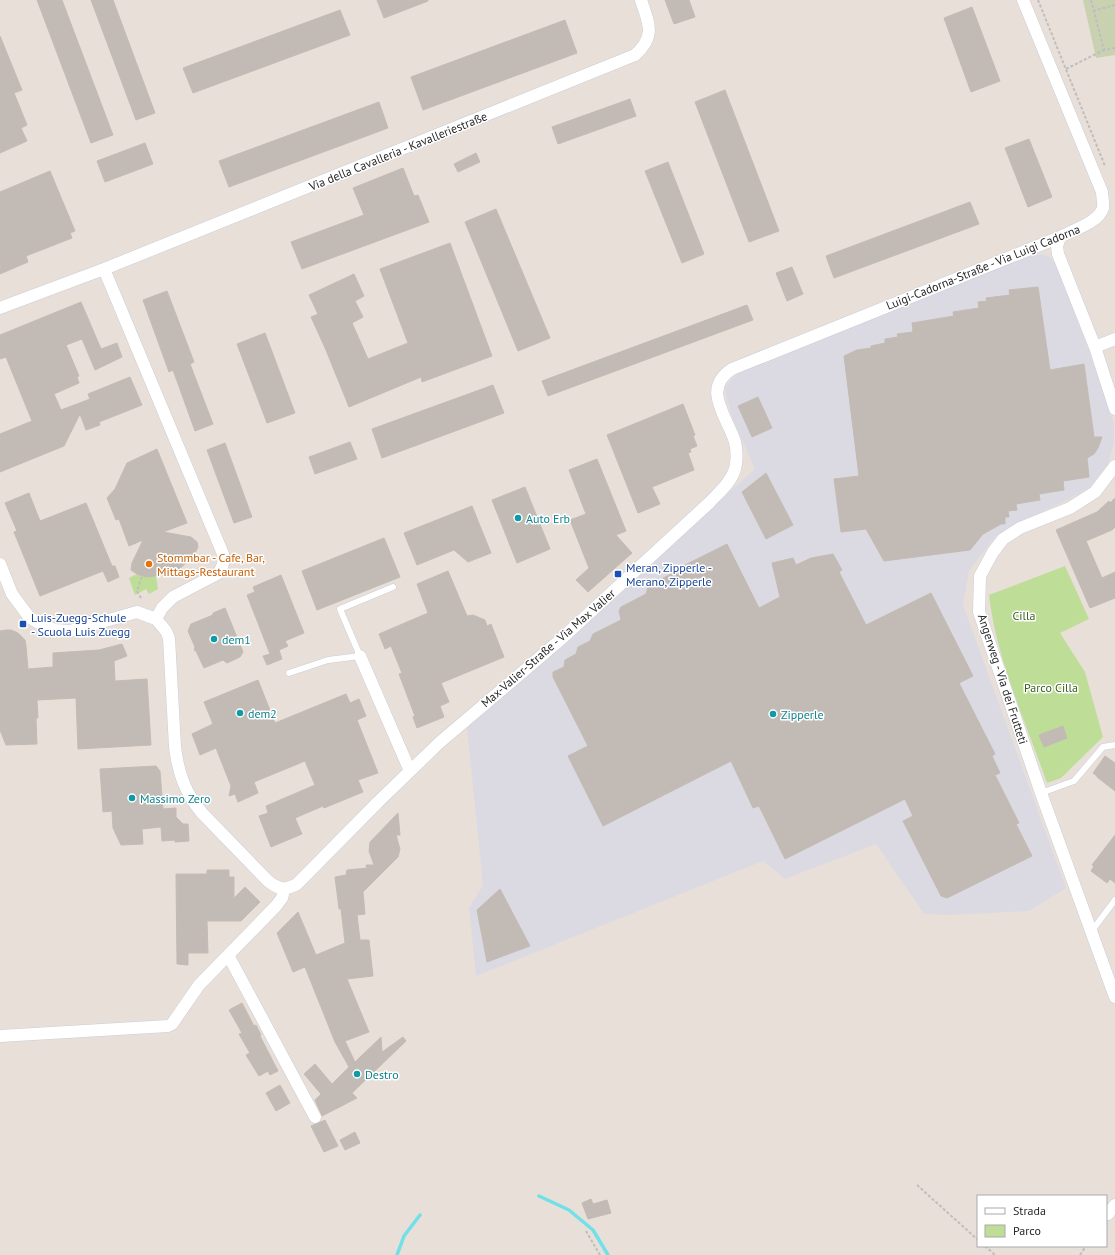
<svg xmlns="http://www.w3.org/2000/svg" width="1115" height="1255" font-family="'PT Sans',sans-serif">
  <rect width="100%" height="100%" fill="#e9dfd9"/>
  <path fill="#dbdae2" d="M1033 254 1049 256 1055 263 1089 351 1114 424V444L1108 464 1090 487 1065 501 1011 526 994 538 969 571 963 605 1066 888 1029 911 950 915 924 914 876 844 785 879 763 861 476 976 469 908 483 885 467 728 755 469 732 417 725 391 726 386 731 380 739 372Z"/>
  <path fill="#bede98" d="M1065 566 1089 619 1060 633 1085 672 1103 737 1061 778 1047 783C1026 723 996 658 989 595Z
    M137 574 146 577 156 576 158 589 149 594 146 589 135 595 129 578Z"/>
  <path fill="#c8d2b1" d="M1083 0H1115V55L1096 58Z"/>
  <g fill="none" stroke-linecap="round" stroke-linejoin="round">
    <path stroke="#71e0e7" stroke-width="3.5" d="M539 1196 569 1210 593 1230 608 1255
      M397 1255 404 1236 420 1215"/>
  </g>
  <path fill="#c2bbb5" stroke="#c4bbb3" d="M37 0H62L113 135 91 143Z
    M91 0H113L155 113 136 120Z
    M377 0H428V1L384 18Z
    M665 0H689L695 17 674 24Z
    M972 7 1000 81 971 92 944 18Z
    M340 10 350 35 193 93 183 68Z
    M565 20 577 53 423 110 411 77Z
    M0 36 22 90 14 93 27 125 21 128 27 141 0 153Z
    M725 90 779 231 749 242 695 102Z
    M630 99 636 116 558 144 552 127Z
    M379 102 388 128 229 187 219 161Z
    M1029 139 1052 197 1028 207 1005 148Z
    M145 143 153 164 105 182 97 161Z
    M476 153 480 162 458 172 454 164Z
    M668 162 704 254 682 263 645 171Z
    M403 168 414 196 418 195 429 222 302 269 291 242 364 215 353 188Z
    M50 171 75 231 70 233 72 238 26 256 28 262 0 274V192Z
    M970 202 979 224 834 278 826 256Z
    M496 209 550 338 518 351 465 222Z
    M450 243 492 356 422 382 421 377 349 407 326 350 311 317 318 314 309 295 354 274 364 296 355 301 363 317 352 323 368 359 408 343 380 269Z
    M792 267 803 294 787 301 776 273Z
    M1038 287 1050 370 1084 364 1094 437H1102L1098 448 1094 454 1087 458 1089 477 1063 481 1064 490 1039 494 1040 500 1016 504 1017 510 1008 511 1009 517H1005V524H1001L983 534 970 550 884 561 866 529 841 532 834 479 859 476 844 356 857 350 871 348V346L885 343V339L898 337 897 334 913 332 912 323 954 316 953 312 979 308 978 302 987 301 986 298 1010 295 1009 290Z
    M167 291 194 362 190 364 213 424 195 431 173 370 169 372 143 300Z
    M81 302 101 349 117 343 122 357 95 370 82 339 66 345 79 376 77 377 79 383 54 394 61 410 90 399 88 394 130 377 142 405 99 422 100 425 86 430 80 414 64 446 0 472V434L32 421 6 357 0 359V335Z
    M747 305 753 320 548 396 542 381Z
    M265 333 295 413 267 423 237 344Z
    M493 385 504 413 382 458 372 429Z
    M758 397 772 428 752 437 738 406Z
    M683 404 695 435 693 436 697 446 690 449 691 452 688 453 694 470 652 487 660 504 638 513 607 435Z
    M350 442 357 459 315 474 309 457Z
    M225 443 252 517 234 523 207 450Z
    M157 449 187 523 163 532 191 537 197 542 198 547 193 557 179 569 165 575 146 577 137 574 131 570 132 563 143 540 129 546 119 519 116 520 107 498 115 489 127 463Z
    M597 459 626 531 616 535 632 553 588 592 576 580 589 568 570 520 586 514 569 470Z
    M766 473 793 525 766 539 742 492Z
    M525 487 550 549 517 563 492 500Z
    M29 493 40 521 86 503 112 566H115L119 577 108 582 103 571 40 596 14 532 17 531 5 503Z
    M1115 498V527L1112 530 1086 541 1102 578 1115 572V598L1090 608 1056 530 1097 512 1109 501 1110 503Z
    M472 506 491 553 468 562 454 550 417 565 404 533Z
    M384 538 400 577 317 610 302 571Z
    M727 544 759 608 780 597 772 563 793 558 796 565 811 558 833 554 842 570 839 572 866 625 931 593 973 676 959 683 995 754 992 756 1000 773 995 775 1019 823 1016 824 1032 856 947 898 941 896 903 821 913 816 905 799 785 859 759 806 753 808 731 761 603 826 568 756 588 746 553 677V672L564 667 565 660 576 654 578 647 590 641 593 634 621 620 619 611 621 607 646 594 648 587 650 585 671 574 673 571Z
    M448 571 467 616 473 615 485 620 487 626 491 624 504 657 441 683 449 702 440 706 444 717 417 728 413 717 415 716 399 674 402 673 391 646 385 649 379 634 428 613 417 584Z
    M281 575 304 633 285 641 288 646 279 650 282 659 267 665 263 656 270 654 247 595 255 592 253 587Z
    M225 608 243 652 240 657 227 663 223 660 204 668 196 651 194 650 195 647 188 631 191 624 213 615V613Z
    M6 630H11L18 633 25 640 26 646 28 669 53 667V653L99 650 122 644 127 656 114 661 115 681 147 679 151 745 78 749 76 698 37 700 38 718H36L37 744 6 745 0 730V631Z
    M258 680 275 723 346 694 350 703 359 699 366 716 357 720 378 773 358 780 363 792 324 808 323 806 295 818 302 834 271 847 259 816 268 813 266 806 315 785 305 761 254 782 258 793 238 802 235 794 229 796 231 786 216 748 200 755 192 734 213 724 204 702Z
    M1063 726 1067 738 1044 747 1039 735Z
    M1105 756 1115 763V791L1097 777V776L1093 773Z
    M156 766 160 771 163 809 176 808V817L183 824H188L189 841 175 842V840L162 841 161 827 142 829 143 844 121 845 113 828 112 811 103 812 100 769Z
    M398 813 400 835H396L400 849 398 857 363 892 365 914 357 915 360 940H369L373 976 347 979 369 1032 345 1041 355 1062 381 1037 382 1052 403 1037 406 1041 352 1093 357 1098 322 1116 315 1100 321 1094 304 1074 315 1064 332 1084 349 1067 335 1042 305 967 293 972 277 933 298 912 316 955 345 943 341 909H339L335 877 346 875 347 870 367 868 366 865H374L369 851 370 842Z
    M1115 835V883L1110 879 1107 883 1091 871 1094 866 1092 865Z
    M207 870H229V877H234V898L245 887 260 902 241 921H207L208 953H188V965L177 964 176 874H207Z
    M500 889 530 946 487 962 477 910Z
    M242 1003 254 1026 256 1025 261 1035 260 1036 278 1071 270 1075 268 1071 259 1076 246 1055 250 1053 239 1034 242 1033 229 1010Z
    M280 1085 290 1103 276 1111 266 1093Z
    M325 1120 338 1146 324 1152 311 1126Z
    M355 1132 360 1143 345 1150 340 1140Z
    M591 1199 593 1204 607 1200 611 1213 588 1219 582 1203Z"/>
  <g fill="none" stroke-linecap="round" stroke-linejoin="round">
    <defs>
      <path id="lane" d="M289 673 328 660 360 656 340 609 393 587
        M1041 793 1074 781 1103 747 1115 745
        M1091 932 1115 900"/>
      <path id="street" d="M1060 237 1057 246 1058 254 1095 347 1115 409
        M104 269 635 55C656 36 649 24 641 0
        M0 308 104 269 223 554C224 563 223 568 217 574L173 597 162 608 156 619
        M1095 347 1115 339
        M1115 466 1095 492 1070 508 1020 528 1003 539 993 552 980 576 979 612 1041 793 1115 997
        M0 564 12 594 29 617 39 623 55 630 70 631 137 612 156 619 166 631 169 638 175 747C178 772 185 793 202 813L268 881C278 889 285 891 297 884L378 802 439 743 560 640 709 503C718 493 731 483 735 469 737 461 737 451 735 442 727 416 701 389 732 369L1060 237C1073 230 1099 222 1103 208 1104 203 1102 197 1102 192L1023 0
        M360 656 410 771
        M228 955 315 1117
        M0 1036 168 1026 172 1024 199 985 276 906 282 898 284 890
        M1108 1214 1115 1205"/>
    </defs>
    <use href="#lane" stroke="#c8ced9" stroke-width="7"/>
    <use href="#street" stroke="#c8ced9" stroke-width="13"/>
    <path stroke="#bebebe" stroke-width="2" stroke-dasharray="3 2" stroke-linecap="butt" d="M1038 0 1105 166
      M1091 0 1104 50 1115 48
      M1093 11 1115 5
      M1066 69 1104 50
      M141 598 137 591 142 576
      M917 1185 978 1240
      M586 1231 600 1255
      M985 1246 995 1255
      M1080 1255 1086 1246"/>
    <use href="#lane" stroke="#fff" stroke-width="6"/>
    <use href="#street" stroke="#fff" stroke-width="12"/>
  </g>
  <g fill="#0f9aa8" stroke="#fff" stroke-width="1.5">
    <circle cx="518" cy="518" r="4"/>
    <circle cx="214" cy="639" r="4"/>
    <circle cx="240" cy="713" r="4"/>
    <circle cx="773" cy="714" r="4"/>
    <circle cx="132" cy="798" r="4"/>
    <circle cx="357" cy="1074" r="4"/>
  </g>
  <circle fill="#e8710a" stroke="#fff" stroke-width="1.5" cx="149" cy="564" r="4"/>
  <g fill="#1a4fb4" stroke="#fff" stroke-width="1.5">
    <rect x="614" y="570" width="8" height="8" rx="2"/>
    <rect x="19" y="620" width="8" height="8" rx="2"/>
  </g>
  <g text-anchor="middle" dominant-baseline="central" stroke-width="3" stroke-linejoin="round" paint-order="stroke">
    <g font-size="12" fill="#272727" stroke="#fff">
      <text transform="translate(398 151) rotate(-22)">Via della Cavalleria - Kavalleriestraße</text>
      <text transform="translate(983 267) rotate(-22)">Luigi-Cadorna-Straße - Via Luigi Cadorna</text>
      <text transform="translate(548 648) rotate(-41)">Max-Valier-Straße - Via Max Valier</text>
      <text transform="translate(1003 679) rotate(72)">Angerweg - Via dei Frutteti</text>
    </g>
    <g font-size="12" fill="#0d838f" stroke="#fff" text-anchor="start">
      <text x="526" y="518">Auto Erb</text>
      <text x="222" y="639">dem1</text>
      <text x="248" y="713">dem2</text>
      <text x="781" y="714">Zipperle</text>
      <text x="140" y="798">Massimo Zero</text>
      <text x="365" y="1074">Destro</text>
    </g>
    <g font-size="12" fill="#c56008" stroke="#fff" text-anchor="start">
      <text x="157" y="557">Stommbar - Cafe, Bar,<tspan x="157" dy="14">Mittags-Restaurant</tspan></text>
    </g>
    <g font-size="12" fill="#164399" stroke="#fff" text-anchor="start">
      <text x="626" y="567">Meran, Zipperle -<tspan x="626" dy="14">Merano, Zipperle</tspan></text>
      <text x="31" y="617">Luis-Zuegg-Schule<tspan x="31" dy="14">- Scuola Luis Zuegg</tspan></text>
    </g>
    <g font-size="12" fill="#385f1d" stroke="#fff">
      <text x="1024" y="615">Cilla</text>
      <text x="1051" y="687">Parco Cilla</text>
    </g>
  </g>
  <rect x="977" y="1195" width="130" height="52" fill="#ffffff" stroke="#a9a9a9"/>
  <rect x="985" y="1208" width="20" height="6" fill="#ffffff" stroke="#a9a9a9"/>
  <text x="1013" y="1215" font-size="12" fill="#272727">Strada</text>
  <rect x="985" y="1225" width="20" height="12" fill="#bede98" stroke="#a9a9a9"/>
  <text x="1013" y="1235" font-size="12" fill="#272727">Parco</text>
</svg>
